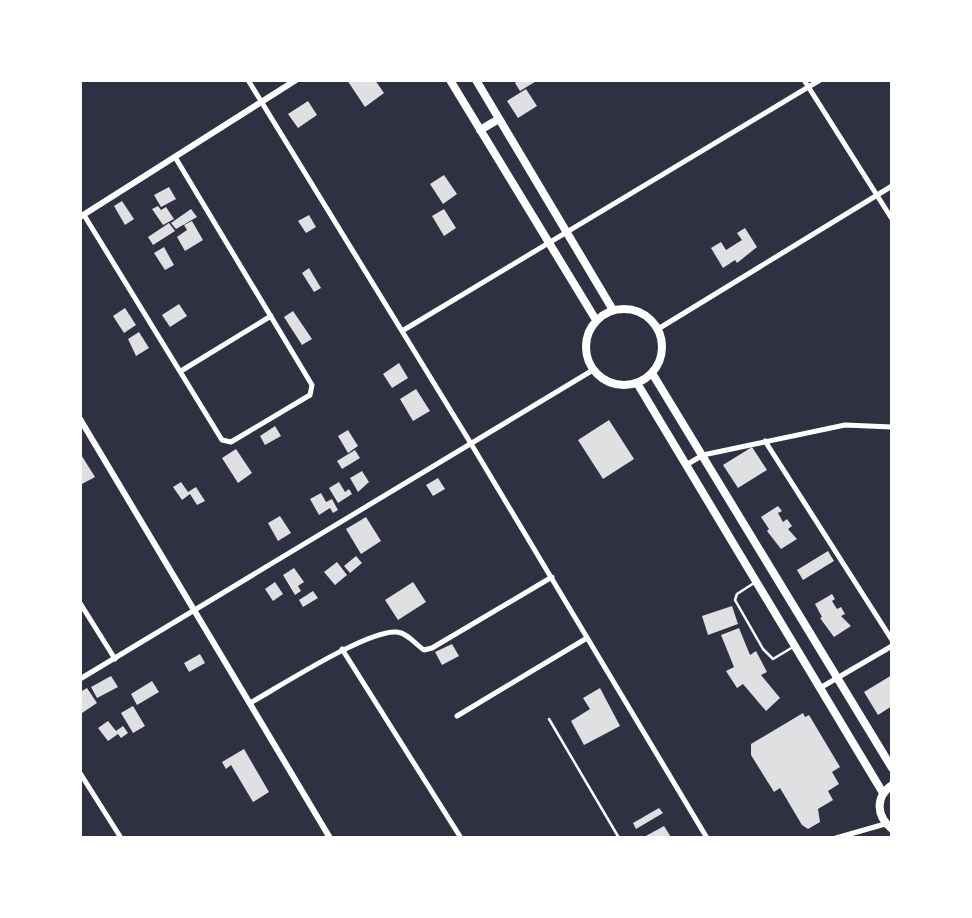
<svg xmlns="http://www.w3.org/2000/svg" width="972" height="918" font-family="Rubik,sans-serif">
  <rect width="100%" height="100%" fill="#2d3142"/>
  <path fill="#e0e0e3" d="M347 80H375L384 93 365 107Z
    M519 80H538L520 91 515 83Z
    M526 89 537 106 518 118 507 101Z
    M308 101 317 115 298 128 288 114Z
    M444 175 457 194 443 204 430 184Z
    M169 187 176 199 161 207 154 195Z
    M122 201 134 219 125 225 114 206Z
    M158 206 161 210 166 207 174 219 163 225 152 209Z
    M191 209 197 217 176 229 171 223Z
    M444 209 456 228 444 236 432 216Z
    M309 215 316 227 306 233 298 221Z
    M192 221 203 240 185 251 177 237 187 230 184 225Z
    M169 223 175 231 153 245 148 237Z
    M745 228 757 247 737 263 735 260 723 268 711 248 721 242 726 250 742 240 737 233Z
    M164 247 174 265 165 270 154 253Z
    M309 268 321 288 314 292 302 273Z
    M179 304 187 316 170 327 162 315Z
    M125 308 136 325 124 333 113 316Z
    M293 311 312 339 302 345 284 317Z
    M139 332 149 348 136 356 128 339Z
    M399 363 408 378 392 388 383 374Z
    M416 389 430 411 413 421 400 399Z
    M609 420 634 459 603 479 578 440Z
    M275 426 281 436 265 445 260 436Z
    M348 430 358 446 348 453 338 436Z
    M752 447 767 470 738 488 723 465Z
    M236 449 252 473 238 483 222 458Z
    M355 450 360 458 342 469 337 461Z
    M80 453 95 477 80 485Z
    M362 471 369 482 358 492 350 478Z
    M438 478 445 489 433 496 426 485Z
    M181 482 188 492 196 487 205 501 197 505 190 494 182 500 173 487Z
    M339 482 345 492 349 489 352 494 338 503 329 488Z
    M321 493 326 502 332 499 338 510 333 513 330 508 319 515 310 499Z
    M778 506 782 511 778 513 783 522 787 519 792 526 788 529 797 539 781 549 767 531 769 529 761 517Z
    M280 516 291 533 278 541 268 523Z
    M366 517 381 541 361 554 346 529Z
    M828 551 834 561 803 580 797 570Z
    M356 556 362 563 350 573 344 566Z
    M337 562 347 575 335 585 324 572Z
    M294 568 304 582 298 586 301 591 295 595 283 575Z
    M275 582 283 594 273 601 265 589Z
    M413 582 426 602 398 620 385 600Z
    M313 591 318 598 303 607 299 600Z
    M832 594 835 599 832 601 837 609 841 607 845 614 841 616 851 626 834 637 820 618 822 617 815 604Z
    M732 606 738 624 708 635 702 616Z
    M739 628 750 655 756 651 767 672 761 675 780 698 766 711 743 684 737 688 726 671 734 667 721 635Z
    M452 644 459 656 442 665 435 652Z
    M200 654 205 663 189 672 184 663Z
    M892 675V706L878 715 864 692Z
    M111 676 118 687 97 698 91 687Z
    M152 681 159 692 137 705 131 694Z
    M87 688 97 703 82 713 80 692Z
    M600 688 620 726 584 745 571 721 590 709 583 698Z
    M133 706 145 726 133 733 121 713Z
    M803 713 805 717 809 715 840 767 832 772 839 784 828 791 833 800 818 809 820 822 808 829 802 825 780 788 774 792 751 755V744Z
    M108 721 116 731 123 726 128 733 121 738 118 734 108 741 98 728Z
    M244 749 269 792 253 802 231 765 226 769 222 762Z
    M659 808 663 813 636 829 633 823Z
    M664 826 671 837H644Z"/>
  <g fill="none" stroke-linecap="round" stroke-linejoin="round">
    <path stroke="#fff" stroke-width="2.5" d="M754 583 737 594 735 600 763 649 773 659 793 647
      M549 719 619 838"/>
    <path stroke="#fff" stroke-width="5" d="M248 80 470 442 707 838
      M804 80 892 219
      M84 215 222 440 231 442 310 395 312 385 175 157
      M658 329 892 186
      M402 331 820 80
      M181 371 271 316
      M765 441 892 640
      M686 465 703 455 845 425 892 427
      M80 603 115 659
      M342 649 461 838
      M80 679 593 370
      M820 688 892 646
      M250 703C279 687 368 629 397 632 408 633 416 645 424 650L432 648 552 577
      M457 716 587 638
      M80 773 121 838
      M836 838 885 824"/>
    <path stroke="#fff" stroke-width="6" d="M80 217 296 80
      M80 419 330 838"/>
    <path stroke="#fff" stroke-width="8" d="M450 80 596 320
      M476 80 613 310
      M480 130 499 119
      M586 347a38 38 0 1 1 76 0a38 38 0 1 1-76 0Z
      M652 373 892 768
      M637 383 883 793
      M892 785C875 797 876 816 892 829"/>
  </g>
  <rect width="972" height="918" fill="none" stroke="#ffffff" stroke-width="164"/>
</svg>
